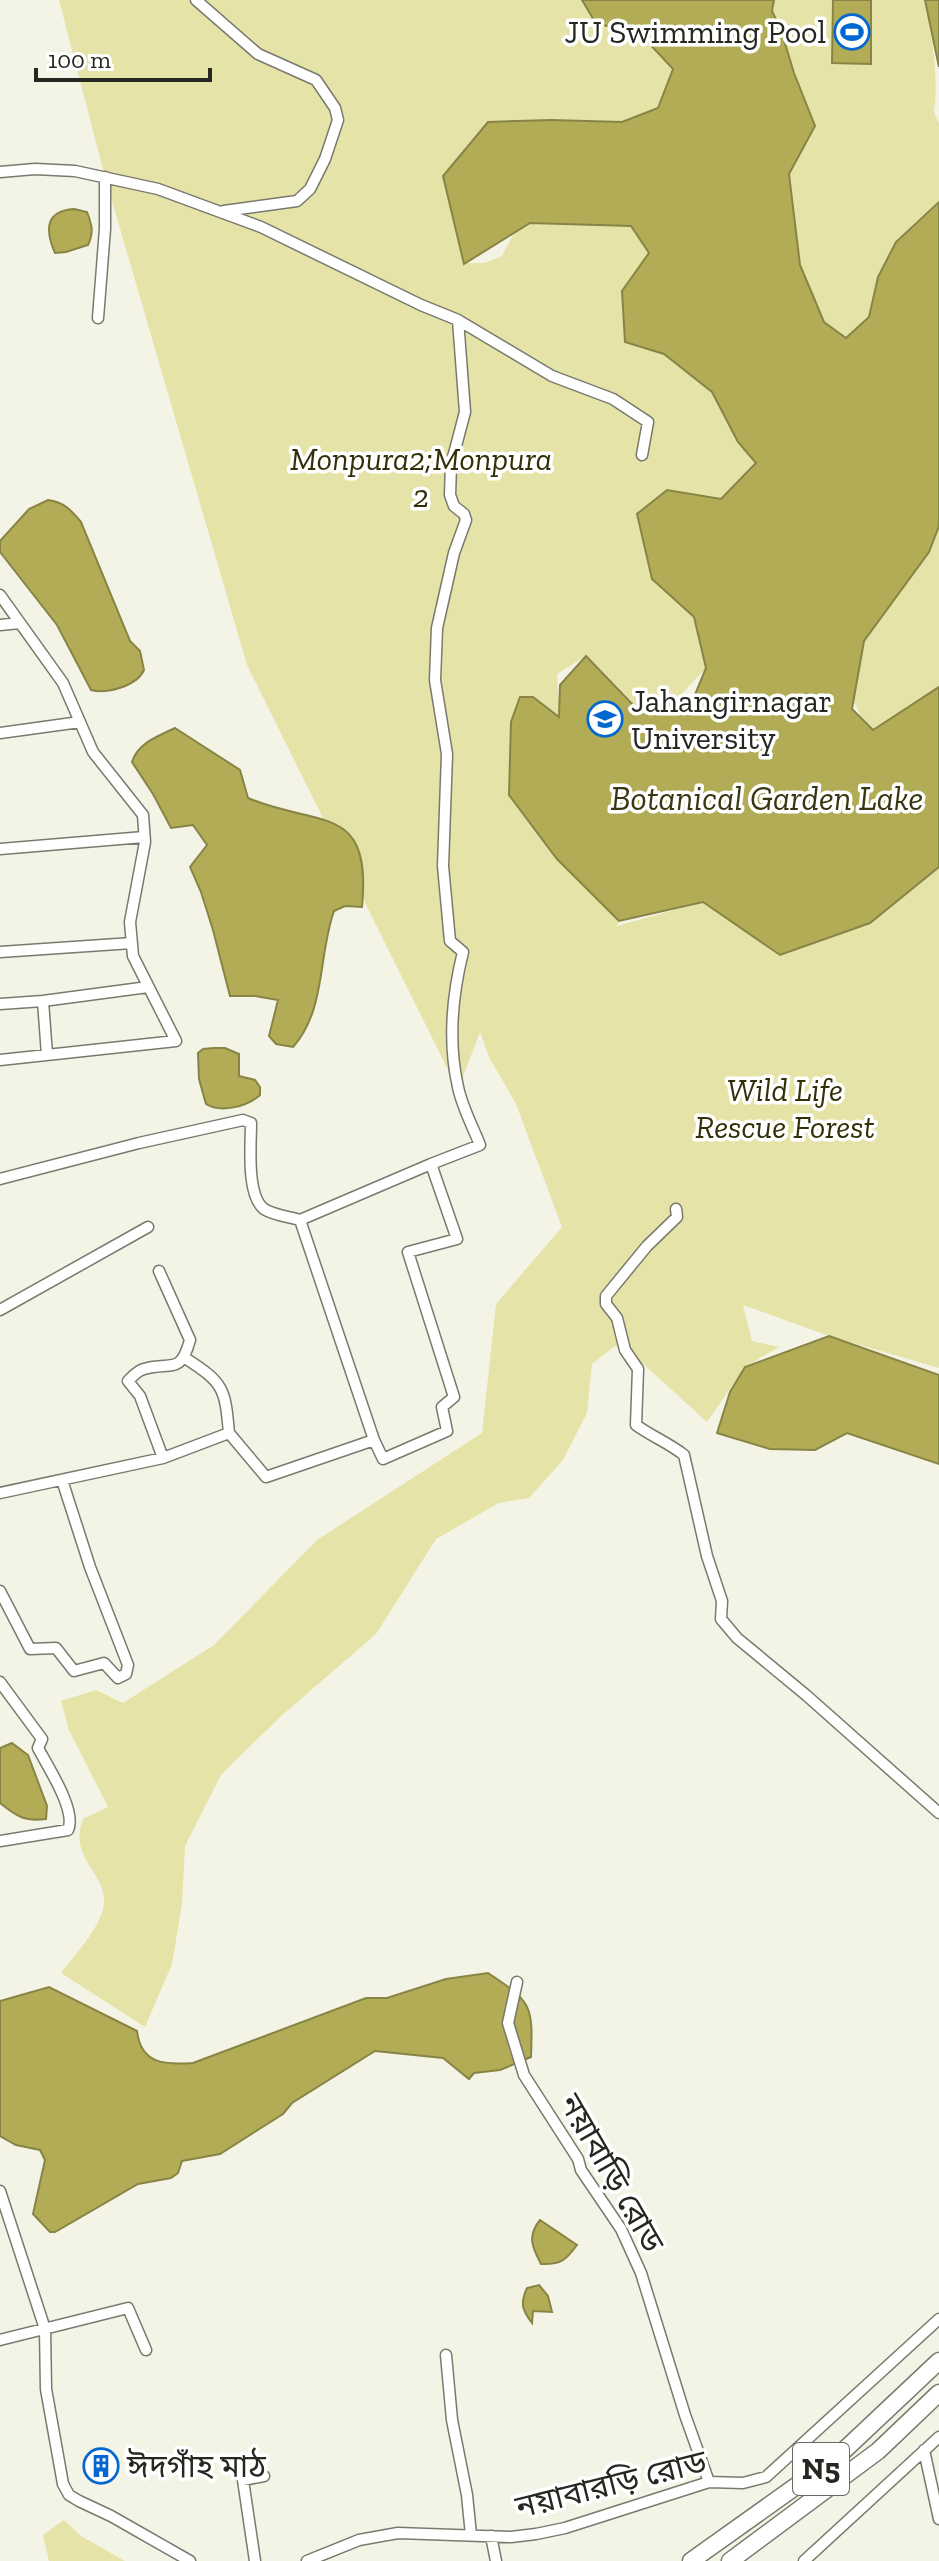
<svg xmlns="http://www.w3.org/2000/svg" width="939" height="2561" font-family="'Zilla Slab','Noto Sans Bengali',serif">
  <rect width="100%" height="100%" fill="#f4f4e6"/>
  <path fill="#e5e3a7" d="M59 0H582L596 22 646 40 673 69 658 108 622 122 551 120 464 263H484L502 256 514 233 530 223 631 226 649 253 622 291 625 342 664 354 712 392 738 442 756 463 720 499 667 490 637 514 652 579 694 617 706 668 676 700 634 706 586 656 557 674 560 718 557 859 619 921 617 926 703 902 780 955 870 923 939 868V1368L829 1336 743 1305 752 1341 779 1347 745 1367 707 1422 641 1362 615 1346 592 1364 587 1413 563 1460 529 1498 499 1503 436 1539 376 1634 280 1717 221 1775 185 1846 182 1904 172 1964 145 2027 61 1973C75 1954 97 1932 103 1909 111 1873 67 1861 83 1819L108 1807 69 1730 61 1701 96 1690 123 1703 214 1645 317 1540 482 1433 496 1304 562 1227 516 1104 490 1059 480 1032 458 1090 247 665 105 177Z
    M774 0H925C932 38 939 74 934 112L939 124V202L921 221 878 277 869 317 847 339 824 322 800 265 789 174 815 126 772 11Z
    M939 526V687L873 730 862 719 853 699 863 641 929 552Z
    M64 2520 81 2536 125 2561H49L43 2535Z"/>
  <path fill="#b1ac55" stroke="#888446" stroke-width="2" d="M582 0H774L772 11 781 30 794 73 815 126 789 174 800 265 824 322 846 338 869 317 878 277 896 242 939 202V526L929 552 864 641 852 709 873 730 939 687V867L870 923 780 955 703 902 619 921 557 859 509 795 511 722 520 697H533L559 717 560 685 586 656 634 706 694 697 706 668 694 617 652 579 637 514 667 490 721 499 756 463 738 442 712 392 664 354 625 342 622 291 649 253 631 226 530 223 464 264 443 176 488 122 551 120 622 122 658 108 673 69 646 40 595 22Z
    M833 0H871V64L832 63Z
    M925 0H939V67Z
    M74 209 87 212C92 225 94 232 88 245L66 252 55 253C45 230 45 211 74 209Z
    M48 500C64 502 71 510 81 522L130 641 140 651 144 670C137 686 107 694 91 690L57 625 0 552V541L29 509Z
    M175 728 240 770 248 798C319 828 372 802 362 907L345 906 334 911C318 956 326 1010 293 1047L276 1044 269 1036 278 1000 255 996H230L213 930 201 892 190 867 207 845 193 825 171 828 153 794 132 762C138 743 158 736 175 728Z
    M214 1048H225L239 1054V1076L255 1080 260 1087V1095C247 1107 220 1113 206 1104L199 1079 198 1053 203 1049Z
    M829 1336 939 1375V1464L847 1433 815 1450 770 1449 717 1433 730 1392 745 1367Z
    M12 1743 28 1755 47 1806 46 1819C25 1822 16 1816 0 1803V1748Z
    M488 1973C532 2002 533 2005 531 2057L500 2070 474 2073 469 2079 443 2058 375 2051 292 2103 283 2114 220 2154 182 2161 178 2173 171 2178 138 2184 55 2232H50L33 2214 45 2160 40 2150 16 2145 0 2136V2001L49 1987 137 2031C141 2064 164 2065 193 2063L366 1998H387L446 1979Z
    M540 2220 577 2245C566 2260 561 2265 541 2264 532 2247 527 2236 540 2220Z
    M539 2285 548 2296 552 2312 533 2311 532 2323C522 2310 520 2303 527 2288Z"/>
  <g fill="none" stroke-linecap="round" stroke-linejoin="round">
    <defs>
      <path id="minor" d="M196 0 258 54 316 80 335 108 338 120 325 159 310 189 297 201 224 211
        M0 172 35 169 75 171 158 189 261 227 421 305 458 320 552 376 613 399 648 422 642 455
        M98 318 105 229V177
        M0 595 63 683 93 752 143 815 145 842 130 922 133 956 176 1041 0 1060
        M0 625 20 623
        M0 733 80 722
        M0 849 144 837
        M0 952 132 943
        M0 1004 43 1001
        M47 1055 43 1001 148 987
        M0 1179 139 1143 243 1120 251 1123C251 1144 246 1195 264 1209 273 1215 290 1217 300 1220L374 1440 266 1477 229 1433 163 1458 0 1493
        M676 1209 677 1217 647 1246 606 1296V1304L617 1318 625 1350 638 1369 636 1425C651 1436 669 1443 684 1455L707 1556 722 1601 721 1619 737 1638 806 1695 939 1813
        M300 1220 431 1164
        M159 1271 190 1340C180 1376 171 1361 144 1369 138 1370 132 1377 128 1381L140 1396 163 1458
        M0 1310 148 1227
        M185 1358C224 1383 225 1388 229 1433
        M374 1440 383 1459 447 1431 442 1407 454 1397 408 1252 457 1239 431 1164 480 1145C473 1127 462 1107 458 1087 448 1043 452 996 463 952L450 941 443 866 447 754 435 680 437 628 454 553 466 520 464 514 454 506 450 495 451 465 465 412 458 320
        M0 1591 30 1649 56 1648 74 1671 104 1663 118 1678 126 1674 128 1665 90 1567 62 1480
        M0 1682 42 1739 38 1748C48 1767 77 1811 68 1830L0 1841
        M517 1982 508 2023 524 2075 578 2159 581 2170 621 2229 641 2273 685 2415 709 2482
        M0 2191 45 2329 46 2389 63 2484 69 2495 79 2501 111 2516 190 2561
        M0 2340 128 2308 146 2350
        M446 2355 452 2420 467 2495 471 2535
        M924 2450 939 2519
        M491 2536 496 2561
        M255 2561 243 2480 264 2476
        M307 2561 359 2540 398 2533 511 2537 536 2534 565 2528 709 2482 743 2483 766 2477 939 2319
        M804 2561 939 2437"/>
      <path id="trunk" d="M691 2561 837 2457 939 2361
        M730 2561 878 2451 939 2393"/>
    </defs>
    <use href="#minor" stroke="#79796d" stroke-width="13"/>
    <use href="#trunk" stroke="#79796d" stroke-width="19"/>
    <use href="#minor" stroke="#fff" stroke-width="10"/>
    <use href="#trunk" stroke="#fff" stroke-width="16"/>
  </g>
  <defs>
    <symbol id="stadium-ring" viewBox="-11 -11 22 22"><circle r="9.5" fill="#fff" stroke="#0268d0" stroke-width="1.5"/><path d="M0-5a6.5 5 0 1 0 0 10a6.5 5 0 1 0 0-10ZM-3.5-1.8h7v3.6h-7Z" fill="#0268d0"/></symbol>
    <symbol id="university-ring" viewBox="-11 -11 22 22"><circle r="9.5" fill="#fff" stroke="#0268d0" stroke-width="1.5"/><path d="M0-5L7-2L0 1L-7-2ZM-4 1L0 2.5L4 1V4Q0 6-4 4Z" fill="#0268d0"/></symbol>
    <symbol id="building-ring" viewBox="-11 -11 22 22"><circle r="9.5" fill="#fff" stroke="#0268d0" stroke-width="1.5"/><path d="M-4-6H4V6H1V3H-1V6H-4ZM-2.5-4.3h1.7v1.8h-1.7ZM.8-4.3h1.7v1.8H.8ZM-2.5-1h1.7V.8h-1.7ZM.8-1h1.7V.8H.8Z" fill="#0268d0"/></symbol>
  </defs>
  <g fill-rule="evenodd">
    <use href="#stadium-ring" x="832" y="12" width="40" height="40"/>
    <use href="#university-ring" x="585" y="699" width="40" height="40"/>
    <use href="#building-ring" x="81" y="2446" width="40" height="40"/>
  </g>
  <g text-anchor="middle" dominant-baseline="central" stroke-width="7" stroke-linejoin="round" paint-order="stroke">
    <rect fill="#fff" stroke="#686864" stroke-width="2" x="793" y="2443" width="56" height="52" rx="6"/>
    <g font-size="30" font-weight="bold" fill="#272722">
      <text x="821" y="2469">N5</text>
    </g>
    <g font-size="32" fill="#272722" stroke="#fff" text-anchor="start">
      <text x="826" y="32" text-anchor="end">JU Swimming Pool</text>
      <text x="631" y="701">Jahangirnagar<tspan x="631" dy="37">University</tspan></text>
      <text x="127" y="2466">ঈদগাঁহ মাঠ</text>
    </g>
    <g font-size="32" font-style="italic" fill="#323009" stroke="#fff">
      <text x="421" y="459">Monpura2;Monpura<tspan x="421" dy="37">2</tspan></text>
      <text x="785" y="1090">Wild Life<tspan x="785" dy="37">Rescue Forest</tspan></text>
    </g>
    <g font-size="32" fill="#272722" stroke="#fff">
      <text transform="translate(612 2173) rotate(60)">নয়াবাড়ি রোড</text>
      <text transform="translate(611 2484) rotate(-14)">নয়াবারড়ি রোড</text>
    </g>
    <g font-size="34" font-style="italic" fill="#393711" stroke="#fff">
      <text x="767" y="798">Botanical Garden Lake</text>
    </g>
  </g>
  <path d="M36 68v12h174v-12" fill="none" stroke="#272722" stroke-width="4"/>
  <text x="48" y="68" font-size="24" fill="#272722" stroke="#ffffff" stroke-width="6" paint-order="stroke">100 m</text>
</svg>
